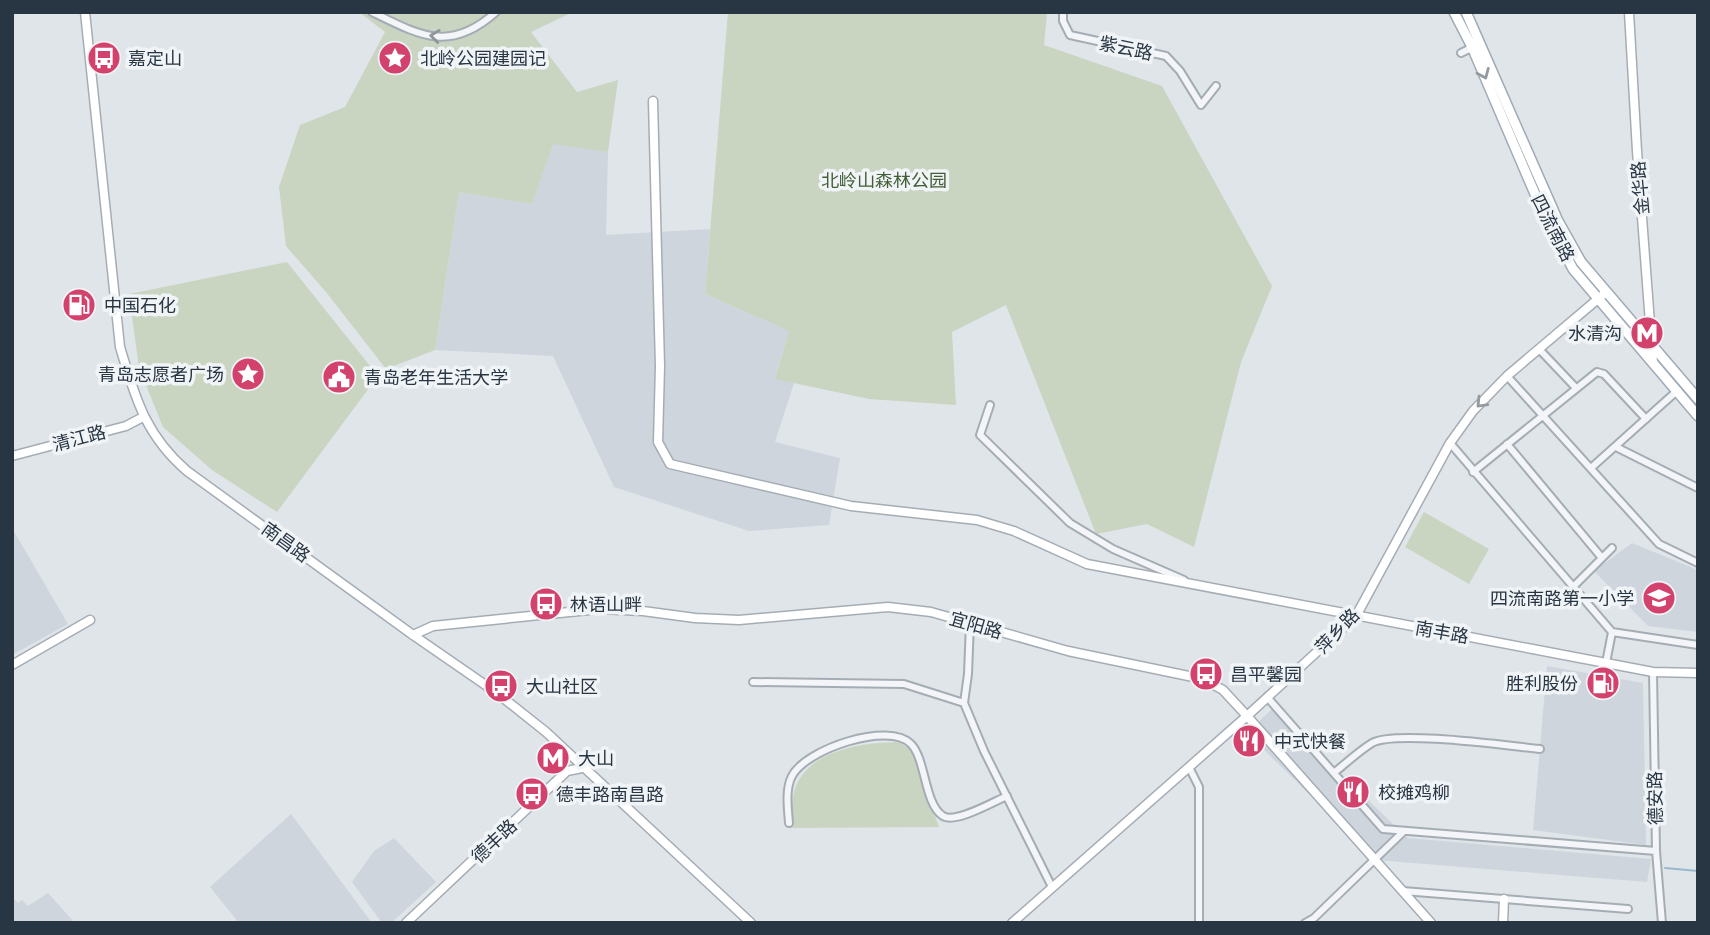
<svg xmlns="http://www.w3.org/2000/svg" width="1710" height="935" font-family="'Archivo Narrow','Noto Sans SC',sans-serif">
  <rect width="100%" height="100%" fill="#e0e5ea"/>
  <path fill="#ced5dc" d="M553 143 608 152 606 235 710 229 705 294 789 331 775 378 794 383 775 442 840 458 829 525 749 531 614 487 553 356 435 350 459 192 532 204Z
    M12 528 68 624 12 655Z
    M1632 543 1698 570V632L1648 626 1594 571Z
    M1547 666 1643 683 1646 845 1533 830Z
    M1272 709 1408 838 1651 859 1647 882 1376 860 1247 733Z
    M291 814 372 923H239L210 887Z
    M394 838 436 882 391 923H382L352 882 374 851Z
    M48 893 75 923H12V901L14 899 18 903 22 900 28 906Z"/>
  <path fill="#c9d4c1" d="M359 12H573L531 32 577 92 618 80 608 152 553 144 532 204 459 192 435 350 386 369 326 292 286 246 279 187 300 125 345 107 385 32Z
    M728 12H1047L1044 45 1162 86 1272 286 1241 362 1194 547 1147 524 1096 534 1006 305 952 332 956 405 869 399 775 379 789 331 705 294Z
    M287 262 378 376 277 512 212 470 163 427 139 368 129 294Z
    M1424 512 1489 549 1469 584 1405 547Z
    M898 742 911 749 939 827 790 828C791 813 791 793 799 780 818 748 865 743 898 742Z"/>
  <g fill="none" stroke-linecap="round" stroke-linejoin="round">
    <path stroke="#9ab9cb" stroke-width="2" d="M1665 868 1698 871"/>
    <defs>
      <path id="street" d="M372 12C421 36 450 53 496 12
        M1063 12V21L1070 35 1166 56 1180 71 1201 105 1216 86
        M1461 53 1473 47
        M1539 349 1576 388
        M1507 376 1659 544 1698 563
        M990 405 980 435 1070 523 1113 549 1184 580
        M1450 443 1612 632 1606 663
        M1507 444 1602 558
        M1616 447 1698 488
        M1591 468 1678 390
        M1473 472 1597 372 1604 374 1646 419
        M1573 587 1612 548
        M970 623 968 674 964 703 984 751 1052 887
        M1612 632 1698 645
        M1653 672 1656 851 1662 923
        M753 682 904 684 964 703
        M1267 697 1383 829 1656 851
        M1189 767 1199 787V923
        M1334 773C1346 763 1359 751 1372 743 1395 730 1509 746 1540 749
        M789 823C788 809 785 789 792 776 806 749 889 721 911 744 926 759 924 804 943 816 955 824 993 802 1007 796
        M1403 891 1628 909
        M1305 923 1314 918 1404 831"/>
      <path id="secondary" d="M85 12 120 347C135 397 145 435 187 471L413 635 497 693 546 732 751 923
        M1629 12 1637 151 1653 363
        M653 101 660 366 658 442 670 464 851 506 977 520 1014 531 1087 564 1653 672 1698 673
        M12 456 126 426 143 417
        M413 635 433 626 599 609 643 611 695 618 739 620 888 607 931 612 1068 651 1203 679 1223 690 1247 716 1431 923
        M12 665 90 620
        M406 923 567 771 587 767
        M1012 923 1247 716 1356 616 1450 443 1473 411 1507 376 1605 293
        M1503 923 1504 899"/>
      <path id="primary" d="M1454 12 1472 47 1541 208 1573 269 1698 416
        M1466 12 1558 221 1581 262 1698 399"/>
    </defs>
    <use href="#street" stroke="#a5adb4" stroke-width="10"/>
    <use href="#secondary" stroke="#a5adb4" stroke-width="11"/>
    <use href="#primary" stroke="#9fabb6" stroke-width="12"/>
    <use href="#street" stroke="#f3f5f8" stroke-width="6"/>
    <use href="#secondary" stroke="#fff" stroke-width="8"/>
    <use href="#primary" stroke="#fff" stroke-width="9"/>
  </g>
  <defs><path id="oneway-chevron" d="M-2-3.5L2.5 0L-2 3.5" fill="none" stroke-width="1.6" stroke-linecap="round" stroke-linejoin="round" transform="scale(1.75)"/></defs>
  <use stroke="#8e959d" href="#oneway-chevron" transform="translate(435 36) rotate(-173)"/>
  <g stroke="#949aa0">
    <use href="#oneway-chevron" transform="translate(1484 74) rotate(67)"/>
    <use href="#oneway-chevron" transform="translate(1481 403) rotate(134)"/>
  </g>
  <defs>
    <symbol id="bus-disc" viewBox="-11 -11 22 22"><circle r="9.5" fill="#d2426d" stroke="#f0f4f7"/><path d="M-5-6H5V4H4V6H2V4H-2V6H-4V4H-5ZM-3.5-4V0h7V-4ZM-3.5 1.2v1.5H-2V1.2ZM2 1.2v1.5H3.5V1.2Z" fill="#fff"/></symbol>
    <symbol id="sight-disc" viewBox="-11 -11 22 22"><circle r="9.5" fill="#d2426d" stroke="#f0f4f7"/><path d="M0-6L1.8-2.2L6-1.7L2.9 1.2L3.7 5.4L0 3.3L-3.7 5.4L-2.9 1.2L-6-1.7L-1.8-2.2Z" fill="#fff"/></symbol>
    <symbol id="fuel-disc" viewBox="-11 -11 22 22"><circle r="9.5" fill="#d2426d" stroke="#f0f4f7"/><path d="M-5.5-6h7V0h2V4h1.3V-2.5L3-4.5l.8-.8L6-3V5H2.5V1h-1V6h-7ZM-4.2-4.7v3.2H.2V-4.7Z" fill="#fff"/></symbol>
    <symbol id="metro-disc" viewBox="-11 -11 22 22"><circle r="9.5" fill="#d2426d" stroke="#f0f4f7"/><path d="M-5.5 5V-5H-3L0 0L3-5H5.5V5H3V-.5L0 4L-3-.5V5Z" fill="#fff"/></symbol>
    <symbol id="civic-disc" viewBox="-11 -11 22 22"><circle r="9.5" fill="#d2426d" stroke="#f0f4f7"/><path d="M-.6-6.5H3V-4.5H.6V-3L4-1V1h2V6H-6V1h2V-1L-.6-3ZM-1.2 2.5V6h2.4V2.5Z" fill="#fff"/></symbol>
    <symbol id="school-disc" viewBox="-11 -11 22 22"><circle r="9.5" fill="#d2426d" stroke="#f0f4f7"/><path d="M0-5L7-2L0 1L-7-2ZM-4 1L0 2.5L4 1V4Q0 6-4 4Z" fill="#fff"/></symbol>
    <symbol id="restaurant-disc" viewBox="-11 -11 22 22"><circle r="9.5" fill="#d2426d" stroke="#f0f4f7"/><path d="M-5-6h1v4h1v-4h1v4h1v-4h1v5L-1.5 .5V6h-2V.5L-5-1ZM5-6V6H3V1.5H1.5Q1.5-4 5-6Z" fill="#fff"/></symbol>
  </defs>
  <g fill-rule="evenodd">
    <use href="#bus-disc" x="85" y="39" width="38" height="38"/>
    <use href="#sight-disc" x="376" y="39" width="38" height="38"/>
    <use href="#fuel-disc" x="60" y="286" width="38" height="38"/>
    <use href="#metro-disc" x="1628" y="314" width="38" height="38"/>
    <use href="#sight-disc" x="229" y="355" width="38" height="38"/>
    <use href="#civic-disc" x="320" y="358" width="38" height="38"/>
    <use href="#school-disc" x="1640" y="579" width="38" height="38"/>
    <use href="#bus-disc" x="527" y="585" width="38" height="38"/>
    <use href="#bus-disc" x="1187" y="655" width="38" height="38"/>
    <use href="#fuel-disc" x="1584" y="664" width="38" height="38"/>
    <use href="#bus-disc" x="482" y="667" width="38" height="38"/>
    <use href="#restaurant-disc" x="1230" y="722" width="38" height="38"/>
    <use href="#metro-disc" x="534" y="739" width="38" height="38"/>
    <use href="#restaurant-disc" x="1334" y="773" width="38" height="38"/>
    <use href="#bus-disc" x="513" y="775" width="38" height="38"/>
  </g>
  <g text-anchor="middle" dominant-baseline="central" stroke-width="7" stroke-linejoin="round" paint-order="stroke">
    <g font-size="18" fill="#283542" stroke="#f0f4f7">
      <text transform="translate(1126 48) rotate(12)">紫云路</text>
      <text transform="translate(1640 188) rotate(-95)">金华路</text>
      <text transform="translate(1553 228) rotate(63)">四流南路</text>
      <text transform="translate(79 438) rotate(-15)">清江路</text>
      <text transform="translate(286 542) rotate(36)">南昌路</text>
      <text transform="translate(976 625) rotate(16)">宜阳路</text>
      <text transform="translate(1337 631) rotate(-46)">萍乡路</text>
      <text transform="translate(1442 632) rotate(10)">南丰路</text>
      <text transform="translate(1655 798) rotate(-91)">德安路</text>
      <text transform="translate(494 841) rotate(-43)">德丰路</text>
    </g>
    <g font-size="18" fill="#283542" stroke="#f0f4f7" text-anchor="start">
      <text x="128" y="58">嘉定山</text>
      <text x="420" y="58">北岭公园建园记</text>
      <text x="104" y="305">中国石化</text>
      <text x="1622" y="333" text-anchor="end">水清沟</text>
      <text x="224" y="374" text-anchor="end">青岛志愿者广场</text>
      <text x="364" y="377">青岛老年生活大学</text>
      <text x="1634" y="598" text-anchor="end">四流南路第一小学</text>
      <text x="570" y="604">林语山畔</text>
      <text x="1230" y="674">昌平馨园</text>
      <text x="1578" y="683" text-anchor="end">胜利股份</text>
      <text x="526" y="686">大山社区</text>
      <text x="1274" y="741">中式快餐</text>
      <text x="578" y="758">大山</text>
      <text x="1378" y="792">校摊鸡柳</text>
      <text x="556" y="794">德丰路南昌路</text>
    </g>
    <g font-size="18" fill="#435e35" stroke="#f0f4f7">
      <text x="884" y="180">北岭山森林公园</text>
    </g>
  </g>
  <rect width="1710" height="935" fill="none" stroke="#283542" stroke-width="28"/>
</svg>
